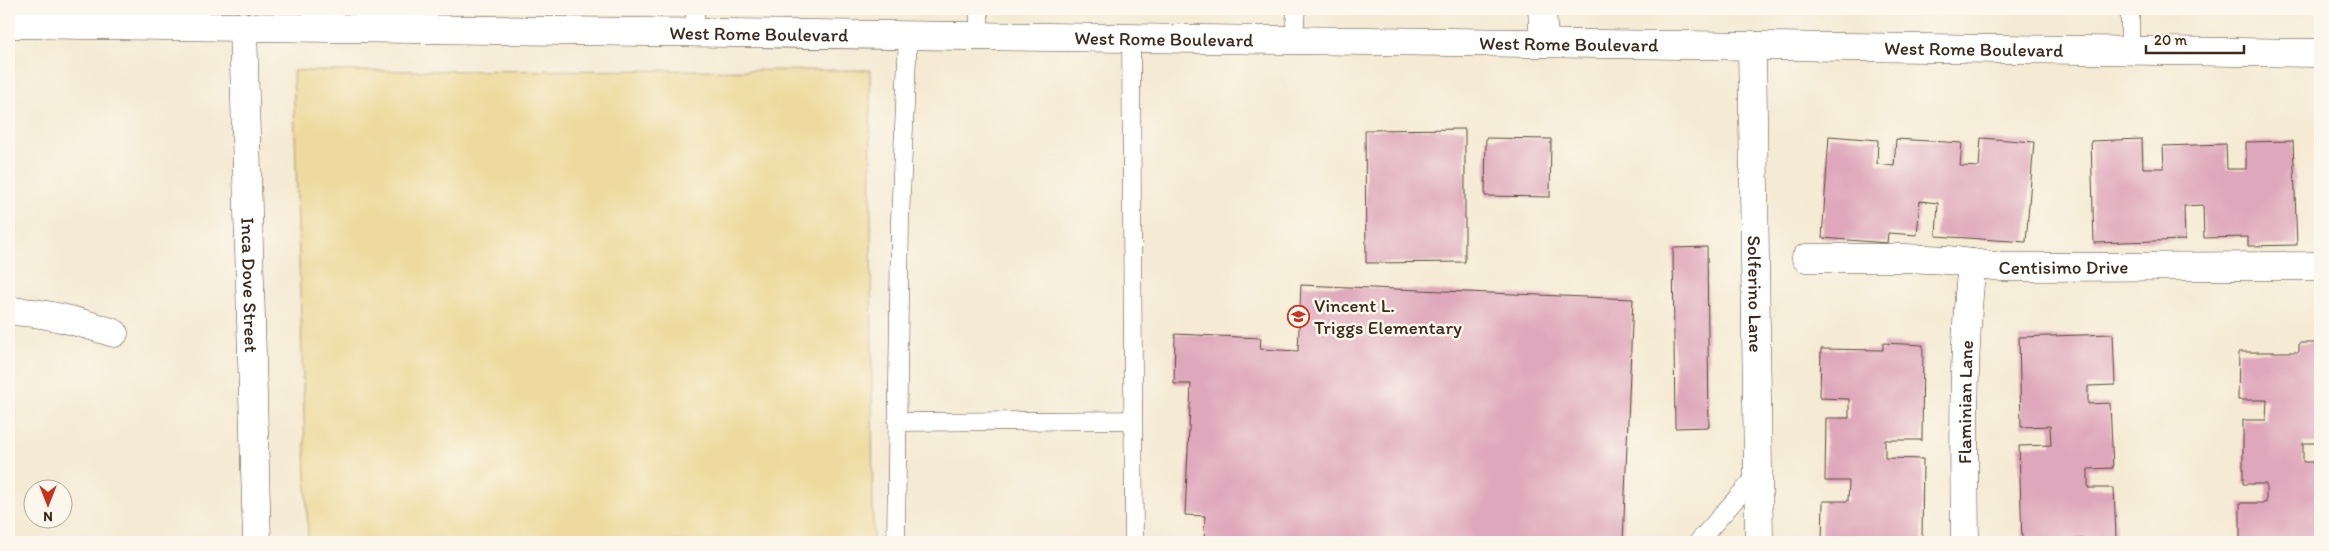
<svg xmlns="http://www.w3.org/2000/svg" width="2329" height="551" font-family="Itim,sans-serif">
  <rect width="100%" height="100%" fill="#fbf7ec"/>
  <filter id="ink" filterUnits="userSpaceOnUse"><feTurbulence type="fractalNoise" baseFrequency=".02" numOctaves="2"/><feDisplacementMap in="SourceGraphic" scale="10" xChannelSelector="R" yChannelSelector="G"/><feConvolveMatrix kernelMatrix="1 2 1 2 8 2 1 2 1" color-interpolation-filters="sRGB"/></filter>
  <filter id="wash" filterUnits="userSpaceOnUse"><feTurbulence type="fractalNoise" baseFrequency=".0096" numOctaves="4" result="noise"/><feDisplacementMap in="SourceGraphic" scale="20" xChannelSelector="R" yChannelSelector="G"/><feGaussianBlur stdDeviation="1.12" result="paint"/><feColorMatrix in="noise" values="0 0 0 0 0 0 0 0 0 0 0 0 0 0 0 0 0 1.4 0 .05"/><feComposite in="paint" operator="in"/></filter>
  <g filter="url(#wash)">
    <rect width="100%" height="100%" fill="#f5ead3"/>
    <path fill="#eeda9e" stroke="#94825e" d="M870 70 873 542H308L293 71Z"/>
    <g id="blocks">
      <path fill="#dfa7bb" d="M1465 129V262L1366 263 1365 130Z
        M1829 136 1878 140 1877 164 1894 166 1896 139 1962 143 1960 166 1979 167 1981 138 2034 142 2026 242 1936 236 1938 203 1920 201 1917 235 1888 233 1887 243 1822 238Z
        M1486 138 1551 139 1550 197 1485 196Z
        M2142 139 2143 168H2164L2163 146 2226 144 2227 169H2246V142L2293 141 2297 245 2248 246V237L2204 238 2203 205 2184 206 2185 240 2094 243 2091 141Z
        M1707 247 1709 427 1675 428 1673 248Z
        M1301 285 1633 299 1623 542H1204L1205 516 1185 515 1191 384H1174L1175 334 1261 338 1260 349 1298 351Z
        M2113 334 2115 385 2088 386V404L2110 403 2113 468 2088 469V488H2114L2116 538 2022 541 2019 446 2051 445 2050 426 2021 427 2019 337Z
        M1883 343 1923 345 1922 440H1885V458L1923 459 1922 542H1822L1823 501H1848L1849 481H1825L1826 418H1849V399L1820 398 1821 349 1883 350Z
        M2299 343H2320V443H2303V462H2320V542H2240V503H2266V484H2243V420H2266L2267 400H2238L2239 352H2299Z"/>
    </g>
  </g>
  <g filter="url(#ink)">
    <use href="#blocks" fill-opacity="0" stroke="#574739" stroke-width="1"/>
    <g fill="none" stroke-linecap="round" stroke-linejoin="round">
      <defs>
        <path id="lane" d="M695 9V31
          M979 9V35
          M1131 37 1134 542
          M1294 39 1296 9
          M2130 50V9
          M897 422 1133 420
          M896 542 900 220 908 35
          M1698 542 1758 474"/>
        <g id="street">
          <path d="M1542 9 1544 43"/>
          <path id="s1" d="M243 26 257 542"/>
          <path id="s2" d="M1752 45 1759 542"/>
          <path id="s3" d="M1806 258H1905L1948 260 2002 267 2320 266"/>
          <path d="M9 311C45 312 80 322 114 333"/>
          <path id="s4" d="M1965 542C1964 449 1962 356 1972 263"/>
        </g>
        <g id="secondary">
          <path id="s5" d="M9 24 2320 53"/>
        </g>
      </defs>
      <use href="#lane" stroke="#574739" stroke-width="19"/>
      <use href="#street" stroke="#574739" stroke-width="29"/>
      <use href="#secondary" stroke="#574739" stroke-width="29"/>
      <use href="#lane" stroke="#fff" stroke-width="18"/>
      <use href="#street" stroke="#fff" stroke-width="28"/>
      <use href="#secondary" stroke="#fff" stroke-width="28"/>
    </g>
  </g>
  <defs>
    <symbol id="school-ring" viewBox="-11 -11 22 22"><circle r="9.5" fill="#fbf7ec" stroke="#c8321e" stroke-width="1.5"/><path d="M0-5L7-2L0 1L-7-2ZM-4 1L0 2.5L4 1V4Q0 6-4 4Z" fill="#c8321e"/></symbol>
  </defs>
  <g fill-rule="evenodd">
    <use href="#school-ring" x="1286" y="304" width="25" height="25"/>
  </g>
  <g text-anchor="middle" dominant-baseline="central" stroke-width="5" stroke-linejoin="round" paint-order="stroke">
    <g font-size="19" fill="#3b2a1e" stroke="#fbf7ec">
      <text stroke="none"><textPath href="#s5" startOffset="750">West Rome Boulevard</textPath></text>
      <text stroke="none"><textPath href="#s5" startOffset="1155">West Rome Boulevard</textPath></text>
      <text stroke="none"><textPath href="#s5" startOffset="1560">West Rome Boulevard</textPath></text>
      <text stroke="none"><textPath href="#s5" startOffset="1965">West Rome Boulevard</textPath></text>
      <text stroke="none"><textPath href="#s3" startOffset="258">Centisimo Drive</textPath></text>
      <text stroke="none"><textPath href="#s1" startOffset="259">Inca Dove Street</textPath></text>
      <text stroke="none"><textPath href="#s2" startOffset="249">Solferino Lane</textPath></text>
      <text stroke="none"><textPath href="#s4" startOffset="140">Flaminian Lane</textPath></text>
    </g>
    <g font-size="19" fill="#3b2a1e" stroke="#fbf7ec" text-anchor="start">
      <text x="1314" y="305">Vincent L.<tspan x="1314" dy="22">Triggs Elementary</tspan></text>
    </g>
  </g>
  <rect width="2329" height="551" fill="none" stroke="#fbf7ec" stroke-width="30"/>
  <g transform="translate(48 504) rotate(180)"><circle r="24" fill="#fbf7ec" stroke="#aea59a"/>
  <path d="M0-4L9 19L0 12L-9 19Z" fill="#c8321e"/>
  <text y="-8" font-size="14" font-weight="bold" text-anchor="middle" fill="#3b2a1e">N</text>
  </g>
  <path d="M2146 45v8h98v-8" fill="none" stroke="#3b2a1e" stroke-width="2.5"/>
  <text x="2154" y="45" font-size="15" fill="#3b2a1e" stroke="#fbf7ec" stroke-width="4" paint-order="stroke">20 m</text>
</svg>
